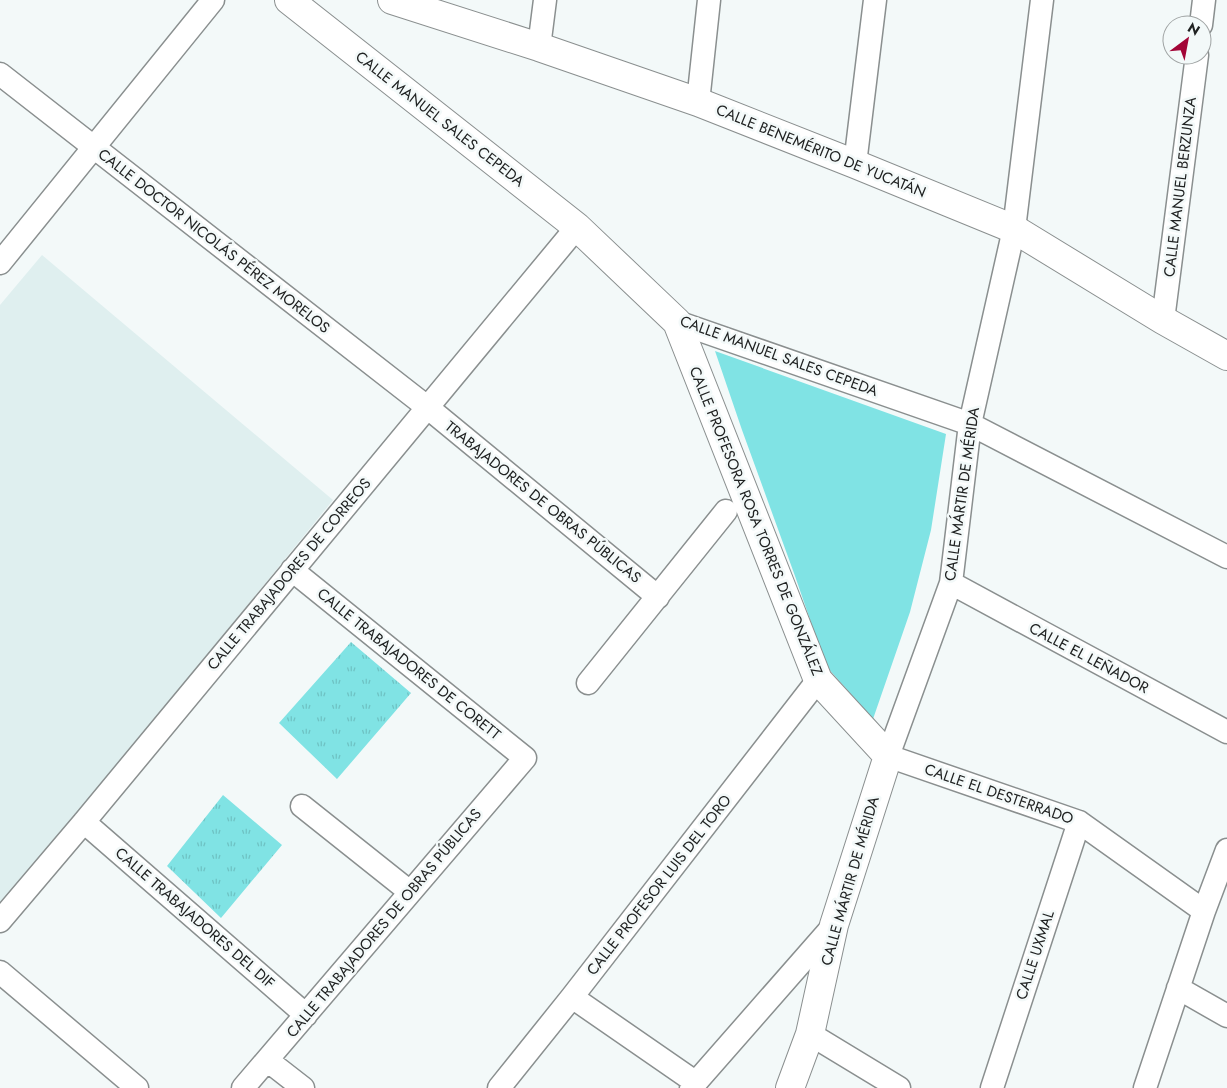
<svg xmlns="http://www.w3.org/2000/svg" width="1227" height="1088" font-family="Jost,sans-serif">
  <defs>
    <pattern id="grass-tufts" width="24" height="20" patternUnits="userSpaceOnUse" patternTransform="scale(1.25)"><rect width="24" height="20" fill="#80e3e4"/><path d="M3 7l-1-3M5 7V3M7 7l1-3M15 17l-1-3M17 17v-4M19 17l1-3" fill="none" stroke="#6ec2c3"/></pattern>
  </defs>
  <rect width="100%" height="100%" fill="#f3f9f9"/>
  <path fill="#dfefef" d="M42 255 333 500 0 910V305Z"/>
  <path fill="url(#grass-tufts)" d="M351 642 411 693 337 779 279 723Z
    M223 795 282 845 221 918 167 866Z"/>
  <path fill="#80e3e4" d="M715 351 946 434 931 530 910 612 873 719 826 666 795 576 742 430Z"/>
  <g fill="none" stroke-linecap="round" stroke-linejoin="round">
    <defs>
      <path id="minor" d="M1042 0 1014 229 970 424 951 583 888 756 1079 822 1204 911
        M1201 25 1204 0
        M539 47 545 0
        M0 74 427 407 658 597
        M698 102 709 0
        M855 164 875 0
        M0 263 213 0
        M1163 320 1197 55
        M677 322 970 424 1227 557
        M951 583 1227 732
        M588 683 726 511
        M302 806 410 892
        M84 822 306 1015
        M0 921 84 822 577 227
        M0 972 137 1088
        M1178 988 1227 1016
        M572 997 695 1082
        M810 1034 899 1088
        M267 1060 303 1088
        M243 1088 525 758 292 570
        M499 1088 572 997 818 680
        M691 1088 834 925
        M992 1088 1079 822
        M1145 1088 1204 911 1227 850"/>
      <path id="tertiary" d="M289 0 577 227 677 322 818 680 888 756 834 925 810 1034 790 1088
        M392 0 539 47 698 102 855 164 1014 229 1163 320 1227 356"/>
    </defs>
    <use href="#minor" stroke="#8a8f8f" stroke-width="25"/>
    <use href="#tertiary" stroke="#8a8f8f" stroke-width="30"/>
    <use href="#minor" stroke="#fff" stroke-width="22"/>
    <use href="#tertiary" stroke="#fff" stroke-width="28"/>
  </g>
  <g text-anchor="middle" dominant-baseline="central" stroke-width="5" stroke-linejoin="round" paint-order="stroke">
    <g font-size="15" fill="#202222" stroke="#f3f9f9">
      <text transform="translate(440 119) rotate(38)">CALLE MANUEL SALES CEPEDA</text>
      <text transform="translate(821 151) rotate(22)">CALLE BENEMÉRITO DE YUCATÁN</text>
      <text transform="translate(1180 187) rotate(-83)">CALLE MANUEL BERZUNZA</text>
      <text transform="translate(214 241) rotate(38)">CALLE DOCTOR NICOLÁS PÉREZ MORELOS</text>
      <text transform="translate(779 356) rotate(20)">CALLE MANUEL SALES CEPEDA</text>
      <text transform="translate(962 494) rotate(-82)">CALLE MÁRTIR DE MÉRIDA</text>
      <text transform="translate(543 502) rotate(39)">TRABAJADORES DE OBRAS PÚBLICAS</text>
      <text transform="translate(756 521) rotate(68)">CALLE PROFESORA ROSA TORRES DE GONZÁLEZ</text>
      <text transform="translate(289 574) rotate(-50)">CALLE TRABAJADORES DE CORREOS</text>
      <text transform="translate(1089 658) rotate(28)">CALLE EL LEÑADOR</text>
      <text transform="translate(409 664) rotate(39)">CALLE TRABAJADORES DE CORETT</text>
      <text transform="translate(999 794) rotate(19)">CALLE EL DESTERRADO</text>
      <text transform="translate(850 881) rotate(-74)">CALLE MÁRTIR DE MÉRIDA</text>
      <text transform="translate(659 885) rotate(-52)">CALLE PROFESOR LUIS DEL TORO</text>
      <text transform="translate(195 918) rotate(41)">CALLE TRABAJADORES DEL DIF</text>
      <text transform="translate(384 923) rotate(-50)">CALLE TRABAJADORES DE OBRAS PÚBLICAS</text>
      <text transform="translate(1035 955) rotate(-72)">CALLE UXMAL</text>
    </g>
  </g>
  <g transform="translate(1187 40) rotate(32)"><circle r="24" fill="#f3f9f9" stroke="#9fa3a3"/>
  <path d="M0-4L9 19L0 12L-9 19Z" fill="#a30537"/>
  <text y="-8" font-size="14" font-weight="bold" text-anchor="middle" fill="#202222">N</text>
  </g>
</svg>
